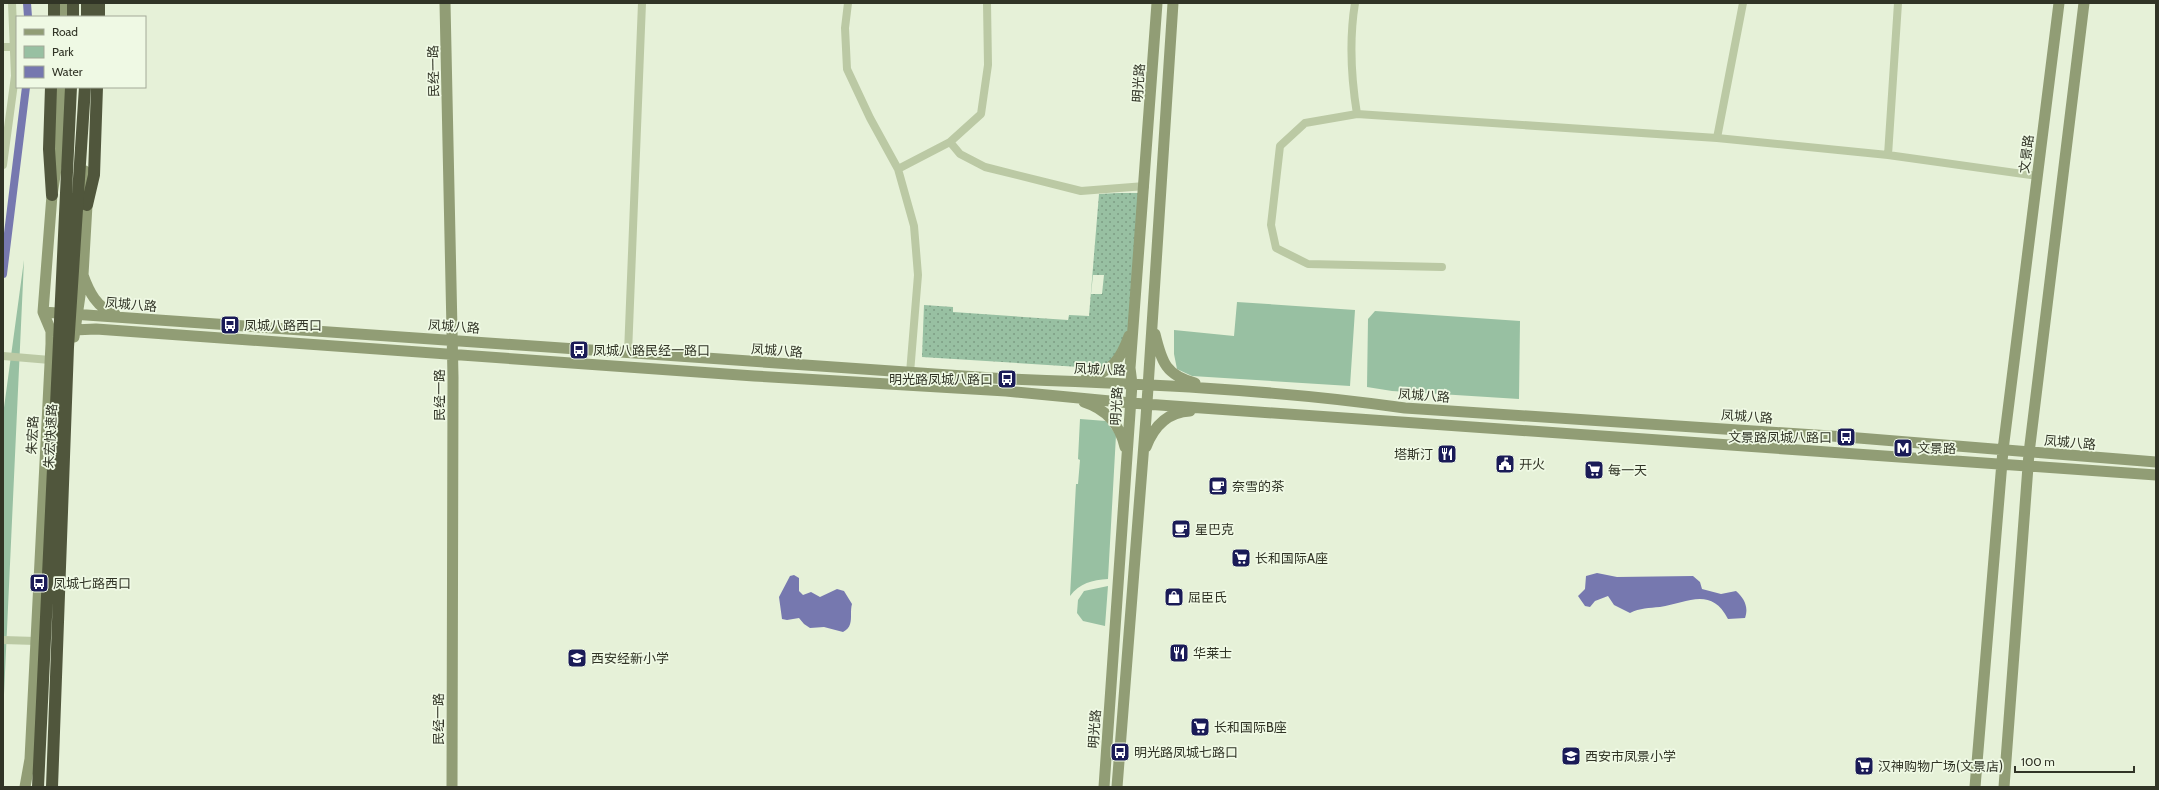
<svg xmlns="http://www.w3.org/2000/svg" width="2159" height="790" font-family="Cabin,'Noto Sans SC',sans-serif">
  <defs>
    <pattern id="garden-dots" width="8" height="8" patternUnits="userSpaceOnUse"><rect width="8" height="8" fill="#98c0a2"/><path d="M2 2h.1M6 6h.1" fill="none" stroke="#7d9d84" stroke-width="1.8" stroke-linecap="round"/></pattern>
  </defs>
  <rect width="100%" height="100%" fill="#e6f1d8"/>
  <path fill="#98c0a2" d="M24 260 3 716V415Z
    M1237 302 1355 310 1350 386 1192 376 1177 369 1174 354V330L1234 336Z
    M1375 311 1520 321 1519 399 1392 391 1367 387 1368 319Z
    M1080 419 1106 421 1116 435 1108 579C1092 580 1080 583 1070 596L1076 484H1078L1080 460 1078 459Z
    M1108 586 1105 626 1083 621 1077 613 1078 600 1084 591Z"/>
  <path fill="url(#garden-dots)" fill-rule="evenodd" d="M1119 193H1139L1129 342 1114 367 1095 368 922 357 924 305 953 307V312L1068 320 1069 315 1089 316 1099 194ZM1093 275H1104L1102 294H1091Z"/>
  <path fill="#7678af" d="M1597 573 1617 577 1693 576 1700 582 1702 589 1721 594 1736 591C1744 598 1749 607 1745 618L1728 619C1711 586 1687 603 1660 607 1649 608 1640 608 1630 613L1614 605 1608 596 1595 601 1590 607 1585 606 1578 596 1585 589 1586 576Z
    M794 575 799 578V591L803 595 811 592 820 597 837 589 844 591 852 604C849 614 855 626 843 632L824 627 810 628 804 624 799 618 787 620 782 619 779 597 790 576Z"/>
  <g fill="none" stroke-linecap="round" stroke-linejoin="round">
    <path stroke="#7678af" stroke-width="8" d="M27 3 28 17
      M3 274 26 87"/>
    <path stroke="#bbc9a4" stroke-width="8" d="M848 3 845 28 847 69 870 118 898 169 914 226 918 275 910 373
      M1355 3C1349 40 1351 77 1357 114
      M1898 3 1888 155 2038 176
      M3 47H17
      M1717 138 1743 3
      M950 142 960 154 985 167 1081 191 1145 186
      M3 165 15 76 12 3
      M898 169 950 142 981 114 988 65 987 3
      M1442 267 1308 264 1276 248 1271 225 1280 146 1305 123 1357 114 1717 138 1888 155
      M628 353 642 3
      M3 356 50 360
      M3 640 36 641"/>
    <path stroke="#919d75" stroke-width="11" d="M445 3 453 377 452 787
      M64 17V3
      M83 275C89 292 97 308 115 314
      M43 312 1007 379C1140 384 1273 389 1405 408L1846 437 2156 462
      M51 331 96 329 754 376 1006 391 1131 403 2156 475
      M1155 334C1162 363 1166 375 1195 383
      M74 337 83 275 87 205 85 171
      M1086 378C1111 373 1121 359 1129 336
      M1084 402C1106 409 1120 425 1125 447
      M1146 447C1154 426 1167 412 1190 411
      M25 787 30 759 51 344V331L43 312 52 195 59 150 61 87
      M1104 787 1132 384 1130 368 1157 3
      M1117 787 1146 418 1173 3
      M1975 787 2003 450 2059 3
      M2004 787 2029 453 2084 3"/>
    <path stroke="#50563c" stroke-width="12" d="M87 3V17
      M54 17V3
      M73 17V3
      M99 17V3
      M51 87 49 149 52 195
      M87 205 94 175 97 87"/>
    <path stroke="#50563c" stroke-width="12" d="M38 787 71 87
      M52 787 68 347 85 87"/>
  </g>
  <defs>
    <symbol id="bus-square" viewBox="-11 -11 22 22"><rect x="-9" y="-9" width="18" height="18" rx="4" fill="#1a1b57" stroke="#eff9e4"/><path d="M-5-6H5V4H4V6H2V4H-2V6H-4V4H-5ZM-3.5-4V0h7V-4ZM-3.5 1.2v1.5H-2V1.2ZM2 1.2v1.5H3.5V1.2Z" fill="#fff"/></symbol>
    <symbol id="metro-square" viewBox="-11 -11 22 22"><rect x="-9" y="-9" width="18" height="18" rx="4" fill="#1a1b57" stroke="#eff9e4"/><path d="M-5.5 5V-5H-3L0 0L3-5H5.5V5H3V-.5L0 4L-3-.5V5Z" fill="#fff"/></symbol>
    <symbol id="restaurant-square" viewBox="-11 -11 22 22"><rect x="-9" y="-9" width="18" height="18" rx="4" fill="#1a1b57" stroke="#eff9e4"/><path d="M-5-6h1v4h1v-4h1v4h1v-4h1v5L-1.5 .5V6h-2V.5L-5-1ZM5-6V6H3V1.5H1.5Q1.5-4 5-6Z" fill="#fff"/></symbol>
    <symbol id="civic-square" viewBox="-11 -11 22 22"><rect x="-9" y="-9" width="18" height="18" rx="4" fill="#1a1b57" stroke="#eff9e4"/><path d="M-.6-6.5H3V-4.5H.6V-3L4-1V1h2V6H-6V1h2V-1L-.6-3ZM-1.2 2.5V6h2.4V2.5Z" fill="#fff"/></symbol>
    <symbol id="supermarket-square" viewBox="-11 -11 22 22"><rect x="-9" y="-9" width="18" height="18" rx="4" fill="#1a1b57" stroke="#eff9e4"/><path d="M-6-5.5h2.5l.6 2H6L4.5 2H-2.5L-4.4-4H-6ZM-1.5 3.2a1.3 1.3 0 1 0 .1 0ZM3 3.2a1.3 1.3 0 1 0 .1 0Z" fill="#fff"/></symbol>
    <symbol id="cafe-square" viewBox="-11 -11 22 22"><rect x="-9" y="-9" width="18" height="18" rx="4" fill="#1a1b57" stroke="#eff9e4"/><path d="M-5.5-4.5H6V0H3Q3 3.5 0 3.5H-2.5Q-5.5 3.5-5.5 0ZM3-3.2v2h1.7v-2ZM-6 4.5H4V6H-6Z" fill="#fff"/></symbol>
    <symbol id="shop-square" viewBox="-11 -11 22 22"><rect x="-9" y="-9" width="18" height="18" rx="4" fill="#1a1b57" stroke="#eff9e4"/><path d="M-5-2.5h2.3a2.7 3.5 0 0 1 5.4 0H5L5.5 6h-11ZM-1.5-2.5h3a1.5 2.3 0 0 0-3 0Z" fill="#fff"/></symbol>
    <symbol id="school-square" viewBox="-11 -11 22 22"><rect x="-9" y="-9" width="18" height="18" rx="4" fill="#1a1b57" stroke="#eff9e4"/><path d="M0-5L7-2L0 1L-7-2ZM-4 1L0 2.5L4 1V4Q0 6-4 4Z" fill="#fff"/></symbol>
  </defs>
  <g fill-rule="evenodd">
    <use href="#bus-square" x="219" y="314" width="22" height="22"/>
    <use href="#bus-square" x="568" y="339" width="22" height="22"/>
    <use href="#bus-square" x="996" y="368" width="22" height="22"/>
    <use href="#bus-square" x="1835" y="426" width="22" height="22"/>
    <use href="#metro-square" x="1892" y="437" width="22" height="22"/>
    <use href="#restaurant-square" x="1436" y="443" width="22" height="22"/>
    <use href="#civic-square" x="1494" y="453" width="22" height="22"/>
    <use href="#supermarket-square" x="1583" y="459" width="22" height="22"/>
    <use href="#cafe-square" x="1207" y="475" width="22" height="22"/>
    <use href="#cafe-square" x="1170" y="518" width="22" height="22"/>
    <use href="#supermarket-square" x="1230" y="547" width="22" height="22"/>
    <use href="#bus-square" x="28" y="572" width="22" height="22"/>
    <use href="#shop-square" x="1163" y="586" width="22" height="22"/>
    <use href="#restaurant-square" x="1168" y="642" width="22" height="22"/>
    <use href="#school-square" x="566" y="647" width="22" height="22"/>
    <use href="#supermarket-square" x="1189" y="716" width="22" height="22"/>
    <use href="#bus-square" x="1109" y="741" width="22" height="22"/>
    <use href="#school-square" x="1560" y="745" width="22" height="22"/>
    <use href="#supermarket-square" x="1853" y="755" width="22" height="22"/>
  </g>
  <g text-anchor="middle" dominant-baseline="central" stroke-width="3.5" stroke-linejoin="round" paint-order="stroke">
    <g font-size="13" fill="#313426" stroke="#eff9e4">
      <text transform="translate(433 71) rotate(-91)">民经一路</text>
      <text transform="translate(1138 83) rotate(-86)">明光路</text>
      <text transform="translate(2026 154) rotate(-83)">文景路</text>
      <text transform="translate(131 304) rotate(5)">凤城八路</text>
      <text transform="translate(454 326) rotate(4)">凤城八路</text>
      <text transform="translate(777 350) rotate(4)">凤城八路</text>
      <text transform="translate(1100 369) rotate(2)">凤城八路</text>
      <text transform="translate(439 395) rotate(-90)">民经一路</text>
      <text transform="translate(1424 395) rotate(4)">凤城八路</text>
      <text transform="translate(1116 406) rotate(-87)">明光路</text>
      <text transform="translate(1747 416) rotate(4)">凤城八路</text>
      <text transform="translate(32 435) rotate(-87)">朱宏路</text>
      <text transform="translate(50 436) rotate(-87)">朱宏快速路</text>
      <text transform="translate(2070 442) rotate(5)">凤城八路</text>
      <text transform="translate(438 719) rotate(-90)">民经一路</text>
      <text transform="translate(1094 729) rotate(-86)">明光路</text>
    </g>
    <g font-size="13" fill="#313426" stroke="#eff9e4" text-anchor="start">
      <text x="244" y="325">凤城八路西口</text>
      <text x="593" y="350">凤城八路民经一路口</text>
      <text x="993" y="379" text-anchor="end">明光路凤城八路口</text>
      <text x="1832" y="437" text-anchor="end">文景路凤城八路口</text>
      <text x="1917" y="448">文景路</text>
      <text x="1433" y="454" text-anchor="end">塔斯汀</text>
      <text x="1519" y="464">开火</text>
      <text x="1608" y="470">每一天</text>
      <text x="1232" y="486">奈雪的茶</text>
      <text x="1195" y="529">星巴克</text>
      <text x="1255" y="558">长和国际A座</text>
      <text x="53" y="583">凤城七路西口</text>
      <text x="1188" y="597">屈臣氏</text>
      <text x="1193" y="653">华莱士</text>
      <text x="591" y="658">西安经新小学</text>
      <text x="1214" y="727">长和国际B座</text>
      <text x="1134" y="752">明光路凤城七路口</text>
      <text x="1585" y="756">西安市凤景小学</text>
      <text x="1878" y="766">汉神购物广场(文景店)</text>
    </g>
  </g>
  <rect width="2159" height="790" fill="none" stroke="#313426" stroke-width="8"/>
  <rect x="16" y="16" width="130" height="72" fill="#eff9e4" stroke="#a3aa98"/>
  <rect x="24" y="29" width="20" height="6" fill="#919d75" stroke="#a3aa98"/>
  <text x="52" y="36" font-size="12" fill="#313426">Road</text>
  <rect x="24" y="46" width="20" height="12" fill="#98c0a2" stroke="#a3aa98"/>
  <text x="52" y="56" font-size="12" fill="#313426">Park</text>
  <rect x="24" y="66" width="20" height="12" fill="#7678af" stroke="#a3aa98"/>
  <text x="52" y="76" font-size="12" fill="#313426">Water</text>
  <path d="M2015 766v6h119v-6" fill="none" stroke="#313426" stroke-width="2"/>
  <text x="2021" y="766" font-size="12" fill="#313426" stroke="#eff9e4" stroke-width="3" paint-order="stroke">100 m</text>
</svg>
